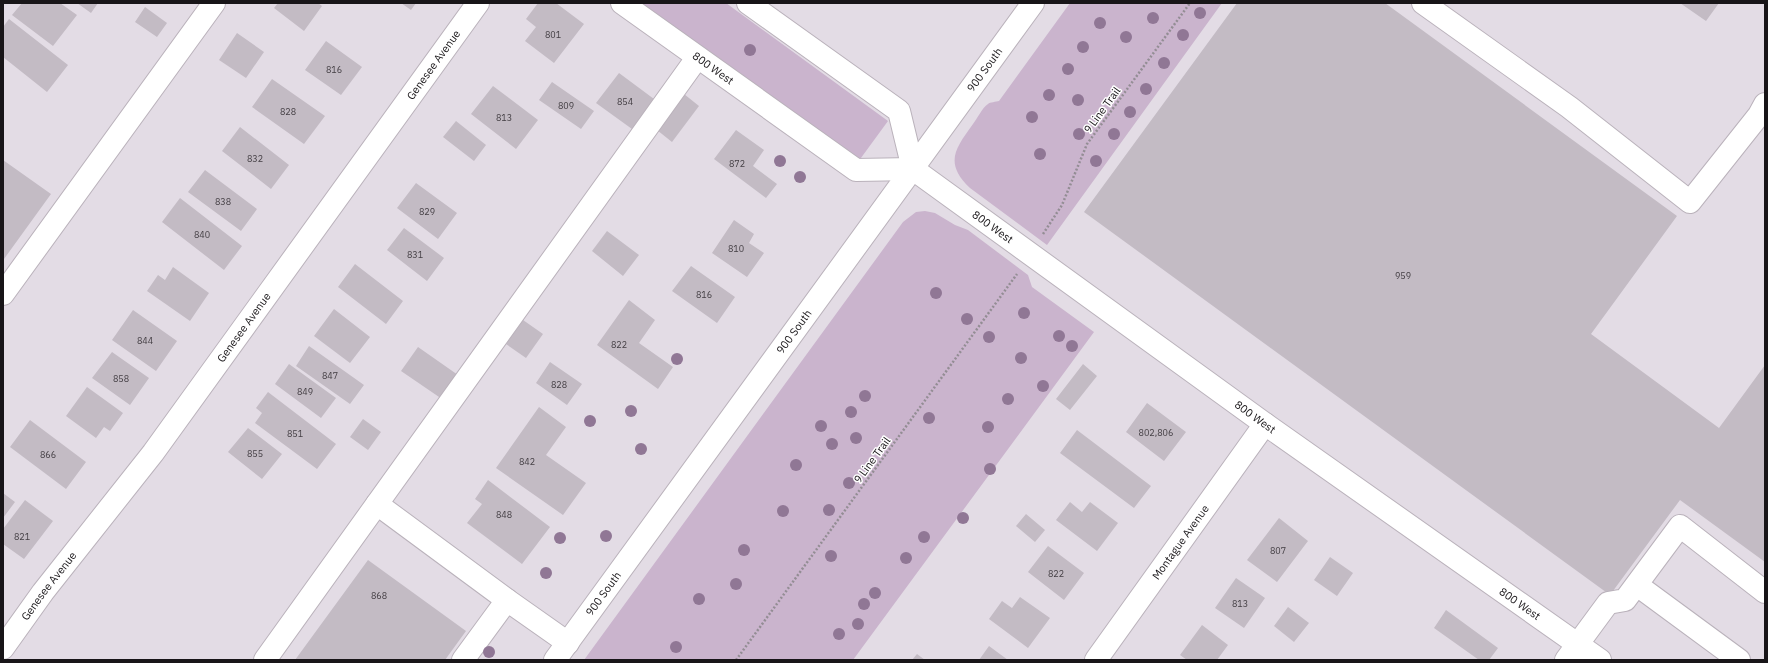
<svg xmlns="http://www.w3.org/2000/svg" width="1768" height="663" font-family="'IBM Plex Sans',sans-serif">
  <rect width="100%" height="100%" fill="#e3dce5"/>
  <path fill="#cab4cd" d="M639 3H726L888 121 858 162Z
    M1070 3H1222L1047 245 970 188C944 163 955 149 973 124 977 119 982 108 988 104 990 102 996 102 999 101Z
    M925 211 935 213 955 225 968 230 1028 275 1032 287 1094 332 853 660H584L903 222 916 212Z"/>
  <path fill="#c3bbc4" d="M22 3H60L77 15 53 46 12 15Z
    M77 3H98L91 13Z
    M278 3H318L322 6 304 31 274 8Z
    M401 3H416L411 10Z
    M538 3H556L584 24 554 63 525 41 536 27 526 19Z
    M1237 3H1385L1677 216 1591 334 1719 428 1765 365V562L1680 500 1610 595 1084 212Z
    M1680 3H1719L1706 21Z
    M145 7 167 23 157 37 135 22Z
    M9 19 68 65 47 92 3 57V27Z
    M237 33 264 52 246 78 219 60Z
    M326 41 362 67 341 95 305 70Z
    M619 73 654 99 632 129 596 103Z
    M272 79 325 116 304 144 252 107Z
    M552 82 594 111 581 129 539 100Z
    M493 86 538 120 516 149 471 114Z
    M684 94 699 106 672 142 657 130Z
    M456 121 486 145 474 161 443 137Z
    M240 127 289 165 271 189 222 151Z
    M736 130 764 150 753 166 777 184 766 198 714 159Z
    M3 160 51 194 4 259 3 258Z
    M205 170 257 209 241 231 188 192Z
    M416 183 457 213 438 239 397 208Z
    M180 198 242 246 224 270 162 222Z
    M734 220 754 234 749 243 764 253 747 277 712 253Z
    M404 228 444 258 427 281 387 250Z
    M607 231 639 255 623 276 592 251Z
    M355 264 403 301 386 324 338 287Z
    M691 266 735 297 717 323 672 291Z
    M173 267 209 293 190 321 147 291 158 275 165 280Z
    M629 300 655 320 639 343 673 367 658 389 597 345Z
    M334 309 370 337 350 363 314 336Z
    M133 310 177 341 156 371 112 340Z
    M523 320 543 334 526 358 506 344Z
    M309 346 364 385 350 404 296 366Z
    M418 347 458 375 442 399 401 371Z
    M112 352 149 378 130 405 92 378Z
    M550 362 582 384 567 405 536 383Z
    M289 364 336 398 321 418 275 384Z
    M1083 364 1097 376 1070 410 1056 399Z
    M87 387 123 413 110 431 104 427 96 438 66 416Z
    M268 392 336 444 317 469 255 423 262 413 256 408Z
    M1147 403 1186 432 1164 461 1126 432Z
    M539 407 566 427 546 455 586 483 563 515 496 468Z
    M363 419 381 432 368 450 350 437Z
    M30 420 86 462 66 489 10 447Z
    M248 428 282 454 262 479 228 452Z
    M1077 430 1151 486 1134 508 1060 453Z
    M488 480 550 527 522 564 467 523 482 504 475 499Z
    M3 493 15 502 3 518Z
    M25 500 53 521 24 559 3 544V529Z
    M1070 502 1082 512 1090 502 1118 523 1097 551 1056 520Z
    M1026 514 1045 530 1035 542 1016 526Z
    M1279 518 1308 541 1277 582 1247 560Z
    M1048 546 1084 573 1064 600 1028 572Z
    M1330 557 1353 573 1337 596 1314 580Z
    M368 560 466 631 445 660H295Z
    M1236 578 1265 598 1244 628 1215 608Z
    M1020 597 1050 618 1028 648 989 619 1002 601 1012 608Z
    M1288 607 1309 623 1294 642 1274 626Z
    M1446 610 1498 648 1489 660H1479L1434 628Z
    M1202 625 1228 645 1217 660H1187L1180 655Z
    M989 646 1008 660H979Z
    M917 654 925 660H912Z"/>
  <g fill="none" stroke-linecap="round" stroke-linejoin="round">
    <defs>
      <g id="minor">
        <path id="s1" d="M622 3 856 170 913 169 1265 424 1600 660"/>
        <path d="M748 3 899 111 913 169"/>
        <path d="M1423 3 1569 107 1690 202 1759 115 1765 104"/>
        <path d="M3 294 214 3"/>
        <path d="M377 504 507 600"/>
        <path d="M1637 585 1739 660"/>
        <path id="s2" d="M3 648 43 592 153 453 478 3"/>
        <path d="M265 660 697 58"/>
        <path d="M463 660 507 600 568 643"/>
        <path id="s3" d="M555 660 1033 3"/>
        <path id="s4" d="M1096 660 1265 424"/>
        <path d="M1566 660 1608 603 1625 600 1680 526 1765 592"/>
      </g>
    </defs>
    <use href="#minor" stroke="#bab2bb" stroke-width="24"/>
    <path stroke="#938d94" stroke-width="2.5" stroke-dasharray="2 2" stroke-linecap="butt" d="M1043 234 1062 205 1087 144 1190 3
      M736 660 1017 274"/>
    <use href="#minor" stroke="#fff" stroke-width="22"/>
  </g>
  <g fill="#907795">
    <circle cx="1200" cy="13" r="6"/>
    <circle cx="1153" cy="18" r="6"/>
    <circle cx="1100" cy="23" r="6"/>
    <circle cx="1183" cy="35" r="6"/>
    <circle cx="1126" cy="37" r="6"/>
    <circle cx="1083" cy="47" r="6"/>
    <circle cx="750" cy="50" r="6"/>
    <circle cx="1164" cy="63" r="6"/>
    <circle cx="1068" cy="69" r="6"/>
    <circle cx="1146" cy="89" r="6"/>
    <circle cx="1049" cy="95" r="6"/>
    <circle cx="1078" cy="100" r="6"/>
    <circle cx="1130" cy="112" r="6"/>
    <circle cx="1032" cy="117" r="6"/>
    <circle cx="1079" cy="134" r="6"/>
    <circle cx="1114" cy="134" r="6"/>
    <circle cx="1040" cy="154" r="6"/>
    <circle cx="780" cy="161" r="6"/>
    <circle cx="1096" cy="161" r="6"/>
    <circle cx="800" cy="177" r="6"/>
    <circle cx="936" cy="293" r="6"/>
    <circle cx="1024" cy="313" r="6"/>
    <circle cx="967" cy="319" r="6"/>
    <circle cx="1059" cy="336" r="6"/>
    <circle cx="989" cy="337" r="6"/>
    <circle cx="1072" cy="346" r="6"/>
    <circle cx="1021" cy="358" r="6"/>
    <circle cx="677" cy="359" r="6"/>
    <circle cx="1043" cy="386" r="6"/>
    <circle cx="865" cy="396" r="6"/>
    <circle cx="1008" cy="399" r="6"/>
    <circle cx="631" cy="411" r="6"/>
    <circle cx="851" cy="412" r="6"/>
    <circle cx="929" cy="418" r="6"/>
    <circle cx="590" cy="421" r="6"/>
    <circle cx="821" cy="426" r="6"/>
    <circle cx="988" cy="427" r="6"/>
    <circle cx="856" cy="438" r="6"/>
    <circle cx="832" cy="444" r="6"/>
    <circle cx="641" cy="449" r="6"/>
    <circle cx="796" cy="465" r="6"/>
    <circle cx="990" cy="469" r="6"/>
    <circle cx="849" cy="483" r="6"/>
    <circle cx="829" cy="510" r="6"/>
    <circle cx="783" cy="511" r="6"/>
    <circle cx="963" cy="518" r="6"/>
    <circle cx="606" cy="536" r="6"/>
    <circle cx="924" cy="537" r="6"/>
    <circle cx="560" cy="538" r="6"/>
    <circle cx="744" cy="550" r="6"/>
    <circle cx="831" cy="556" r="6"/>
    <circle cx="906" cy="558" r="6"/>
    <circle cx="546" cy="573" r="6"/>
    <circle cx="736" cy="584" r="6"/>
    <circle cx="875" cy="593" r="6"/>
    <circle cx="699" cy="599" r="6"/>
    <circle cx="864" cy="604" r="6"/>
    <circle cx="858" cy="624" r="6"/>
    <circle cx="839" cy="634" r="6"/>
    <circle cx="676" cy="647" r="6"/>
    <circle cx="489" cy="652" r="6"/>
  </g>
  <g text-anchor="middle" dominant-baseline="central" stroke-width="3" stroke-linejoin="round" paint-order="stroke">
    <g font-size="9" fill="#433e43">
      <text x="553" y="34">801</text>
      <text x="334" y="69">816</text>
      <text x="625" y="101">854</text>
      <text x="566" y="105">809</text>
      <text x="288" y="111">828</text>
      <text x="504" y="117">813</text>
      <text x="255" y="158">832</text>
      <text x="737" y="163">872</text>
      <text x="223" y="201">838</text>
      <text x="427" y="211">829</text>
      <text x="202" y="234">840</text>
      <text x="736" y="248">810</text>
      <text x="415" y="254">831</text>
      <text x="1403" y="275">959</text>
      <text x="704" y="294">816</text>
      <text x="145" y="340">844</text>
      <text x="619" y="344">822</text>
      <text x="330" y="375">847</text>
      <text x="121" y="378">858</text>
      <text x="559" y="384">828</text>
      <text x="305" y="391">849</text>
      <text x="1156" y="432">802,806</text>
      <text x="295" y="433">851</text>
      <text x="255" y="453">855</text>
      <text x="48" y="454">866</text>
      <text x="527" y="461">842</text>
      <text x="504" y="514">848</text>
      <text x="22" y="536">821</text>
      <text x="1278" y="550">807</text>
      <text x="1056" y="573">822</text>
      <text x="379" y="595">868</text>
      <text x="1240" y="603">813</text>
    </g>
    <g font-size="11" fill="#181518" stroke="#fff">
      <text stroke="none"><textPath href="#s2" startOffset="725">Genesee Avenue</textPath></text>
      <text stroke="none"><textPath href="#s1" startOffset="112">800 West</textPath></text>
      <text stroke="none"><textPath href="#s3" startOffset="730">900 South</textPath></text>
      <text transform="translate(1102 110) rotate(-54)">9 Line Trail</text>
      <text stroke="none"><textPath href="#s1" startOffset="443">800 West</textPath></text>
      <text stroke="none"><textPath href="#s2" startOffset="401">Genesee Avenue</textPath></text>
      <text stroke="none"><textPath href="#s3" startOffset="406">900 South</textPath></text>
      <text stroke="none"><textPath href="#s1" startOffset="767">800 West</textPath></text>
      <text transform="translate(872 460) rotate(-54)">9 Line Trail</text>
      <text stroke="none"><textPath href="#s4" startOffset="145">Montague Avenue</textPath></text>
      <text stroke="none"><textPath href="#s2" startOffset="77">Genesee Avenue</textPath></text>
      <text stroke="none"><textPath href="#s3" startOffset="82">900 South</textPath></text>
      <text stroke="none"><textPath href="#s1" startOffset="1091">800 West</textPath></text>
    </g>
  </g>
  <rect width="1768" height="663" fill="none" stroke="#181518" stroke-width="8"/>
</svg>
